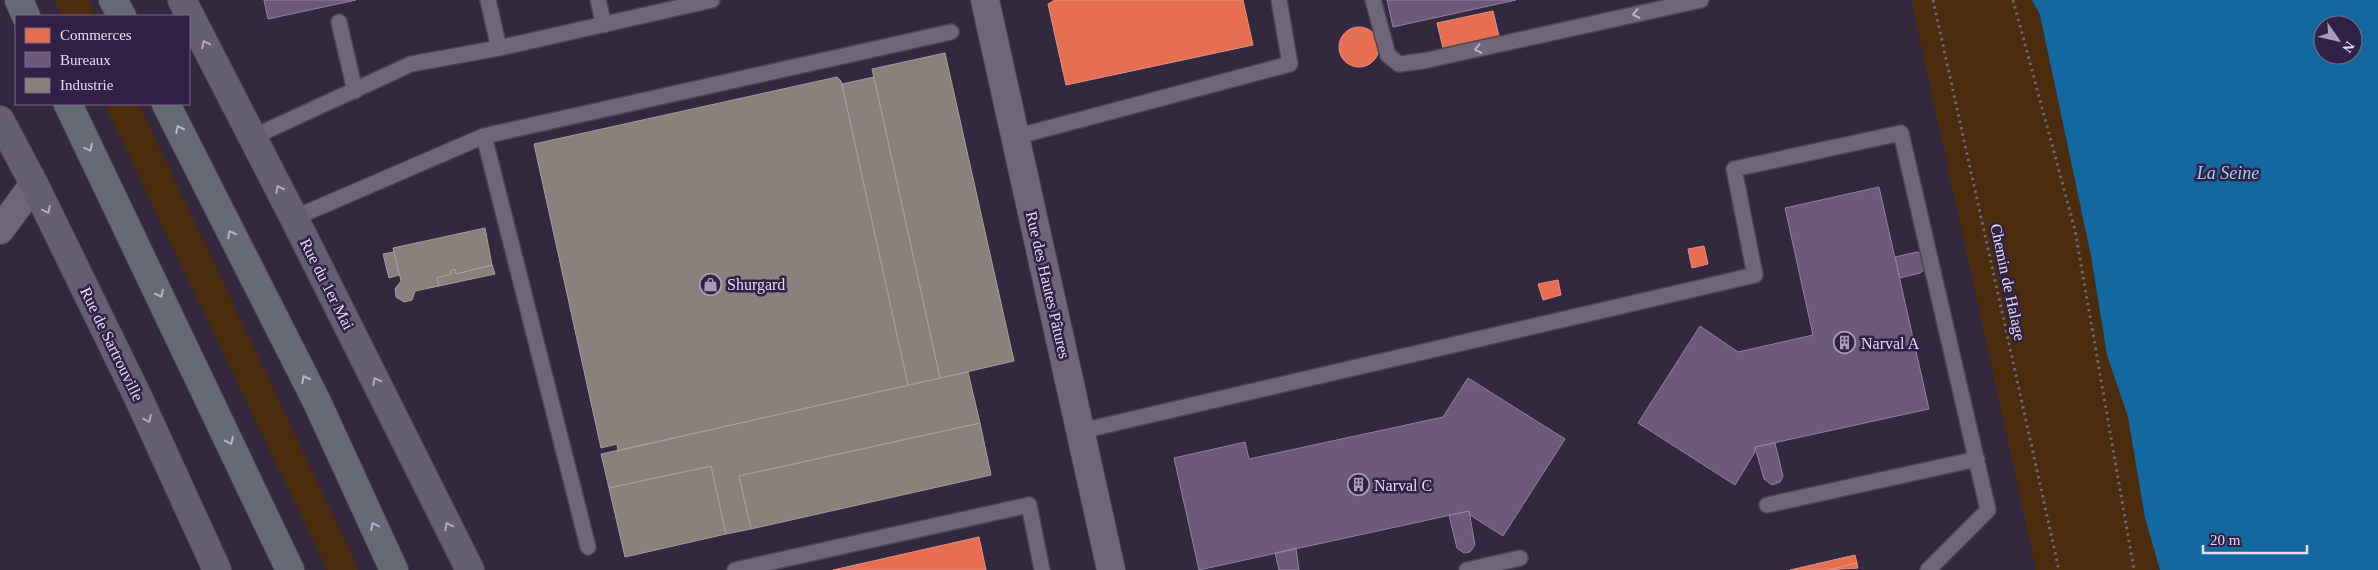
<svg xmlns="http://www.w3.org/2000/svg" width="2378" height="570" font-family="'Times New Roman',serif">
  <rect width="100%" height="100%" fill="#33293f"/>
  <path fill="#4b2c0c" d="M54 0H89L97 16H62Z
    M1911 0H2032L2040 15 2091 256 2107 355 2128 417 2145 518 2160 570H2036Z
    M104 104H139L359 570H327Z"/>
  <path fill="#13699f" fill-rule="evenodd" d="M2032 0H2378V570H2160L2145 518 2128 417 2107 355 2091 256 2040 15ZM2323 25H2353V55H2323Z"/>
  <path fill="#e76f51" stroke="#e68f82" d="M1055 0H1243L1253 45 1066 85 1048 4Z
    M1493 11 1499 36 1443 48 1437 23Z
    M1339 47a20 20 0 1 1 40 0a20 20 0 1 1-40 0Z
    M1704 246 1708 264 1692 268 1688 249Z
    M1558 280 1561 295 1543 300 1538 284Z
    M979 537 986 570H833Z
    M1855 555 1857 563 1827 570H1790Z
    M1857 563 1858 568 1827 570Z"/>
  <path fill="#6d597a" stroke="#91809f" d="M264 0H356L268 19Z
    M1387 0H1516L1393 27Z
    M1879 187 1929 409 1755 447V452L1735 485 1638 423 1700 326 1738 352 1813 335 1785 208Z
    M1917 252 1921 253 1926 269 1920 273 1900 278 1895 257Z
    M1468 378 1565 439 1503 536 1470 515 1469 511 1199 570 1174 458 1245 442 1249 459 1443 417Z
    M1775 443 1783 476 1780 482 1772 485 1764 479 1755 447Z
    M1469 511 1475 545 1470 552 1464 553 1457 548 1449 515Z
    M1296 548 1299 570H1279L1275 553Z"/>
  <path fill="#8a817c" stroke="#a59ca0" d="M945 53 1014 361 940 378 872 69Z
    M837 77 841 81 908 385 618 451 617 444 601 448 534 144Z
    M874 77 940 378 908 385 842 84Z
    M485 228 492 265 456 274 455 269 451 271V274L437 278 439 286 415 291 412 300 404 302 396 297 395 289 401 281 393 248Z
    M394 252 399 275 389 278 383 254Z
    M492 265 495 274 439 286 437 278 451 274V271L455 269 456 274Z
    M968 372 980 423 739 476 751 529 726 534 711 466 609 488 601 454Z
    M980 423 991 475 751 529 739 476Z
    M711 466 726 534 625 557 609 488Z"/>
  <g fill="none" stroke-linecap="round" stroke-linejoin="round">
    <defs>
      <path id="lane" d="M488 0 499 48
        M598 0 604 25
        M1373 0 1388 55 1399 64 1423 61 1701 0
        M339 22 355 91
        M484 136 588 547
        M253 137 411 64 499 48 712 0
        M1015 137 1290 64 1279 0
        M294 218 484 136 951 32
        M1081 431 1755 275 1734 169 1901 133 1988 510 1928 570
        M1767 505 1977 459
        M735 570 1029 505 1042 570
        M1467 570 1520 558"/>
      <path id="street" d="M985 0 1111 570
        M0 230 34 184"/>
      <path id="secondary" d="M182 0 294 218 470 570
        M0 120 34 184 138 397 217 570"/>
      <path id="highway" d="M19 0 26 16
        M113 0 122 16
        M68 104 290 570
        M166 104 317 402 394 570"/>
    </defs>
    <use href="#lane" stroke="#4c4456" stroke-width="18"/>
    <use href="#street" stroke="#4c4456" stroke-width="30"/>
    <use href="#secondary" stroke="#4c4456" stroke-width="30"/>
    <use href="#highway" stroke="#4c4456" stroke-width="30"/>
    <path stroke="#6d6676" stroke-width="3" stroke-dasharray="2.5 4" stroke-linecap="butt" d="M1933 0 2059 570
      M2013 0 2075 230 2134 570"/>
    <use href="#lane" stroke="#6f6779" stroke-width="15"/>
    <use href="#street" stroke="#6f6779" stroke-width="28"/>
    <use href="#secondary" stroke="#656071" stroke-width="28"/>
    <use href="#highway" stroke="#666a75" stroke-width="28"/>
  </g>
  <defs><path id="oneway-chevron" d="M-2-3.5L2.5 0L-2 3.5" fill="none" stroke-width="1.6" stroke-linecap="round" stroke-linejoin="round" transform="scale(1.25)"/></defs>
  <g stroke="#bcb2c9">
    <use href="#oneway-chevron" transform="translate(1636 14) rotate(168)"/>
    <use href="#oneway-chevron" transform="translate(1478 49) rotate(168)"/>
  </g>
  <g stroke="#b2aac0">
    <use href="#oneway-chevron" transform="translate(205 44) rotate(-117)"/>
    <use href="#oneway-chevron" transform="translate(279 189) rotate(-117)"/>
    <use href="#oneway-chevron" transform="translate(47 210) rotate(64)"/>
    <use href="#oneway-chevron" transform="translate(376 381) rotate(-117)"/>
    <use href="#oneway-chevron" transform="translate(148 419) rotate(65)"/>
    <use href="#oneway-chevron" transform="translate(448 526) rotate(-117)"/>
  </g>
  <g stroke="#b9b3c8">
    <use href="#oneway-chevron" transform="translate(179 129) rotate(-117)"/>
    <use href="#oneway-chevron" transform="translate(89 148) rotate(64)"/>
    <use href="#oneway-chevron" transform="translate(231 234) rotate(-117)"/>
    <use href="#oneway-chevron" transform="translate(160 294) rotate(64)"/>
    <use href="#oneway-chevron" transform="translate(305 379) rotate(-117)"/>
    <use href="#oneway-chevron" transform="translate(230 441) rotate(65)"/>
    <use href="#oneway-chevron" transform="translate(374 526) rotate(-115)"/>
  </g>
  <defs>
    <symbol id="shop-ring" viewBox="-11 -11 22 22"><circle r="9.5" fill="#322147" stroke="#a79db5" stroke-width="1.5"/><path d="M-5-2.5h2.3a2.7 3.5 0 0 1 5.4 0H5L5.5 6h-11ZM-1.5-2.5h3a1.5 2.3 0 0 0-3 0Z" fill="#a79db5"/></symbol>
    <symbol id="building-ring" viewBox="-11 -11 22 22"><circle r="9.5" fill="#322147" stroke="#a79db5" stroke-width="1.5"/><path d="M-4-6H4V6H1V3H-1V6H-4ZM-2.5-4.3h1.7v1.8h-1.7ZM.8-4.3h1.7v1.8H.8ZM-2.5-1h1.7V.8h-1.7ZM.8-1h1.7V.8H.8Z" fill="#a79db5"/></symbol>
  </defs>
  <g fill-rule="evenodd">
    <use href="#shop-ring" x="698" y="272" width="25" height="25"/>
    <use href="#building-ring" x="1832" y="330" width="25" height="25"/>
    <use href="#building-ring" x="1346" y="472" width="25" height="25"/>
  </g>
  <g text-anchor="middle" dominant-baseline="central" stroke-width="5" stroke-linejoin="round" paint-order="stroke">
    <g font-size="16" fill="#e5dbf4" stroke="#322147">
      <text transform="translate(2008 282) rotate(78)">Chemin de Halage</text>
      <text transform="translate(327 284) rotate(63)">Rue du 1er Mai</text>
      <text transform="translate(1048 285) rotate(77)">Rue des Hautes Pâtures</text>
      <text transform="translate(112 344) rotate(64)">Rue de Sartrouville</text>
    </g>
    <g font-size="16" fill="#e5dbf4" stroke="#322147" text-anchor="start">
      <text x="727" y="284">Shurgard</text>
      <text x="1861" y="343">Narval A</text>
      <text x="1374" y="485">Narval C</text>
    </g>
    <g font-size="18" font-style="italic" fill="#9ecdf3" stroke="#322147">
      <text x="2228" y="173">La Seine</text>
    </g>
  </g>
  <rect x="15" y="15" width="175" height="90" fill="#322147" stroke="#7a6b8c"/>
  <rect x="25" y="28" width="25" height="15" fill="#e76f51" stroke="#7a6b8c"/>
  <text x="60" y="40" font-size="15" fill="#e5dbf4">Commerces</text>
  <rect x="25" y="52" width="25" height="15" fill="#6d597a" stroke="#7a6b8c"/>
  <text x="60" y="65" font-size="15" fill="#e5dbf4">Bureaux</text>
  <rect x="25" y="78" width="25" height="15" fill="#8a817c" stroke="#7a6b8c"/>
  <text x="60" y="90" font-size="15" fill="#e5dbf4">Industrie</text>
  <g transform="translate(2338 40) rotate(124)"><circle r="24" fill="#322147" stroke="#7a6b8c"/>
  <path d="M0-4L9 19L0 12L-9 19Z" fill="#a79db5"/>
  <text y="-8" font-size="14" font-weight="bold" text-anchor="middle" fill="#e5dbf4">N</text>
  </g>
  <path d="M2203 545v8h104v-8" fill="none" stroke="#e5dbf4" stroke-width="2.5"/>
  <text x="2210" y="545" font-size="15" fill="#e5dbf4" stroke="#322147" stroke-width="4" paint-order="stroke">20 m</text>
</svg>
